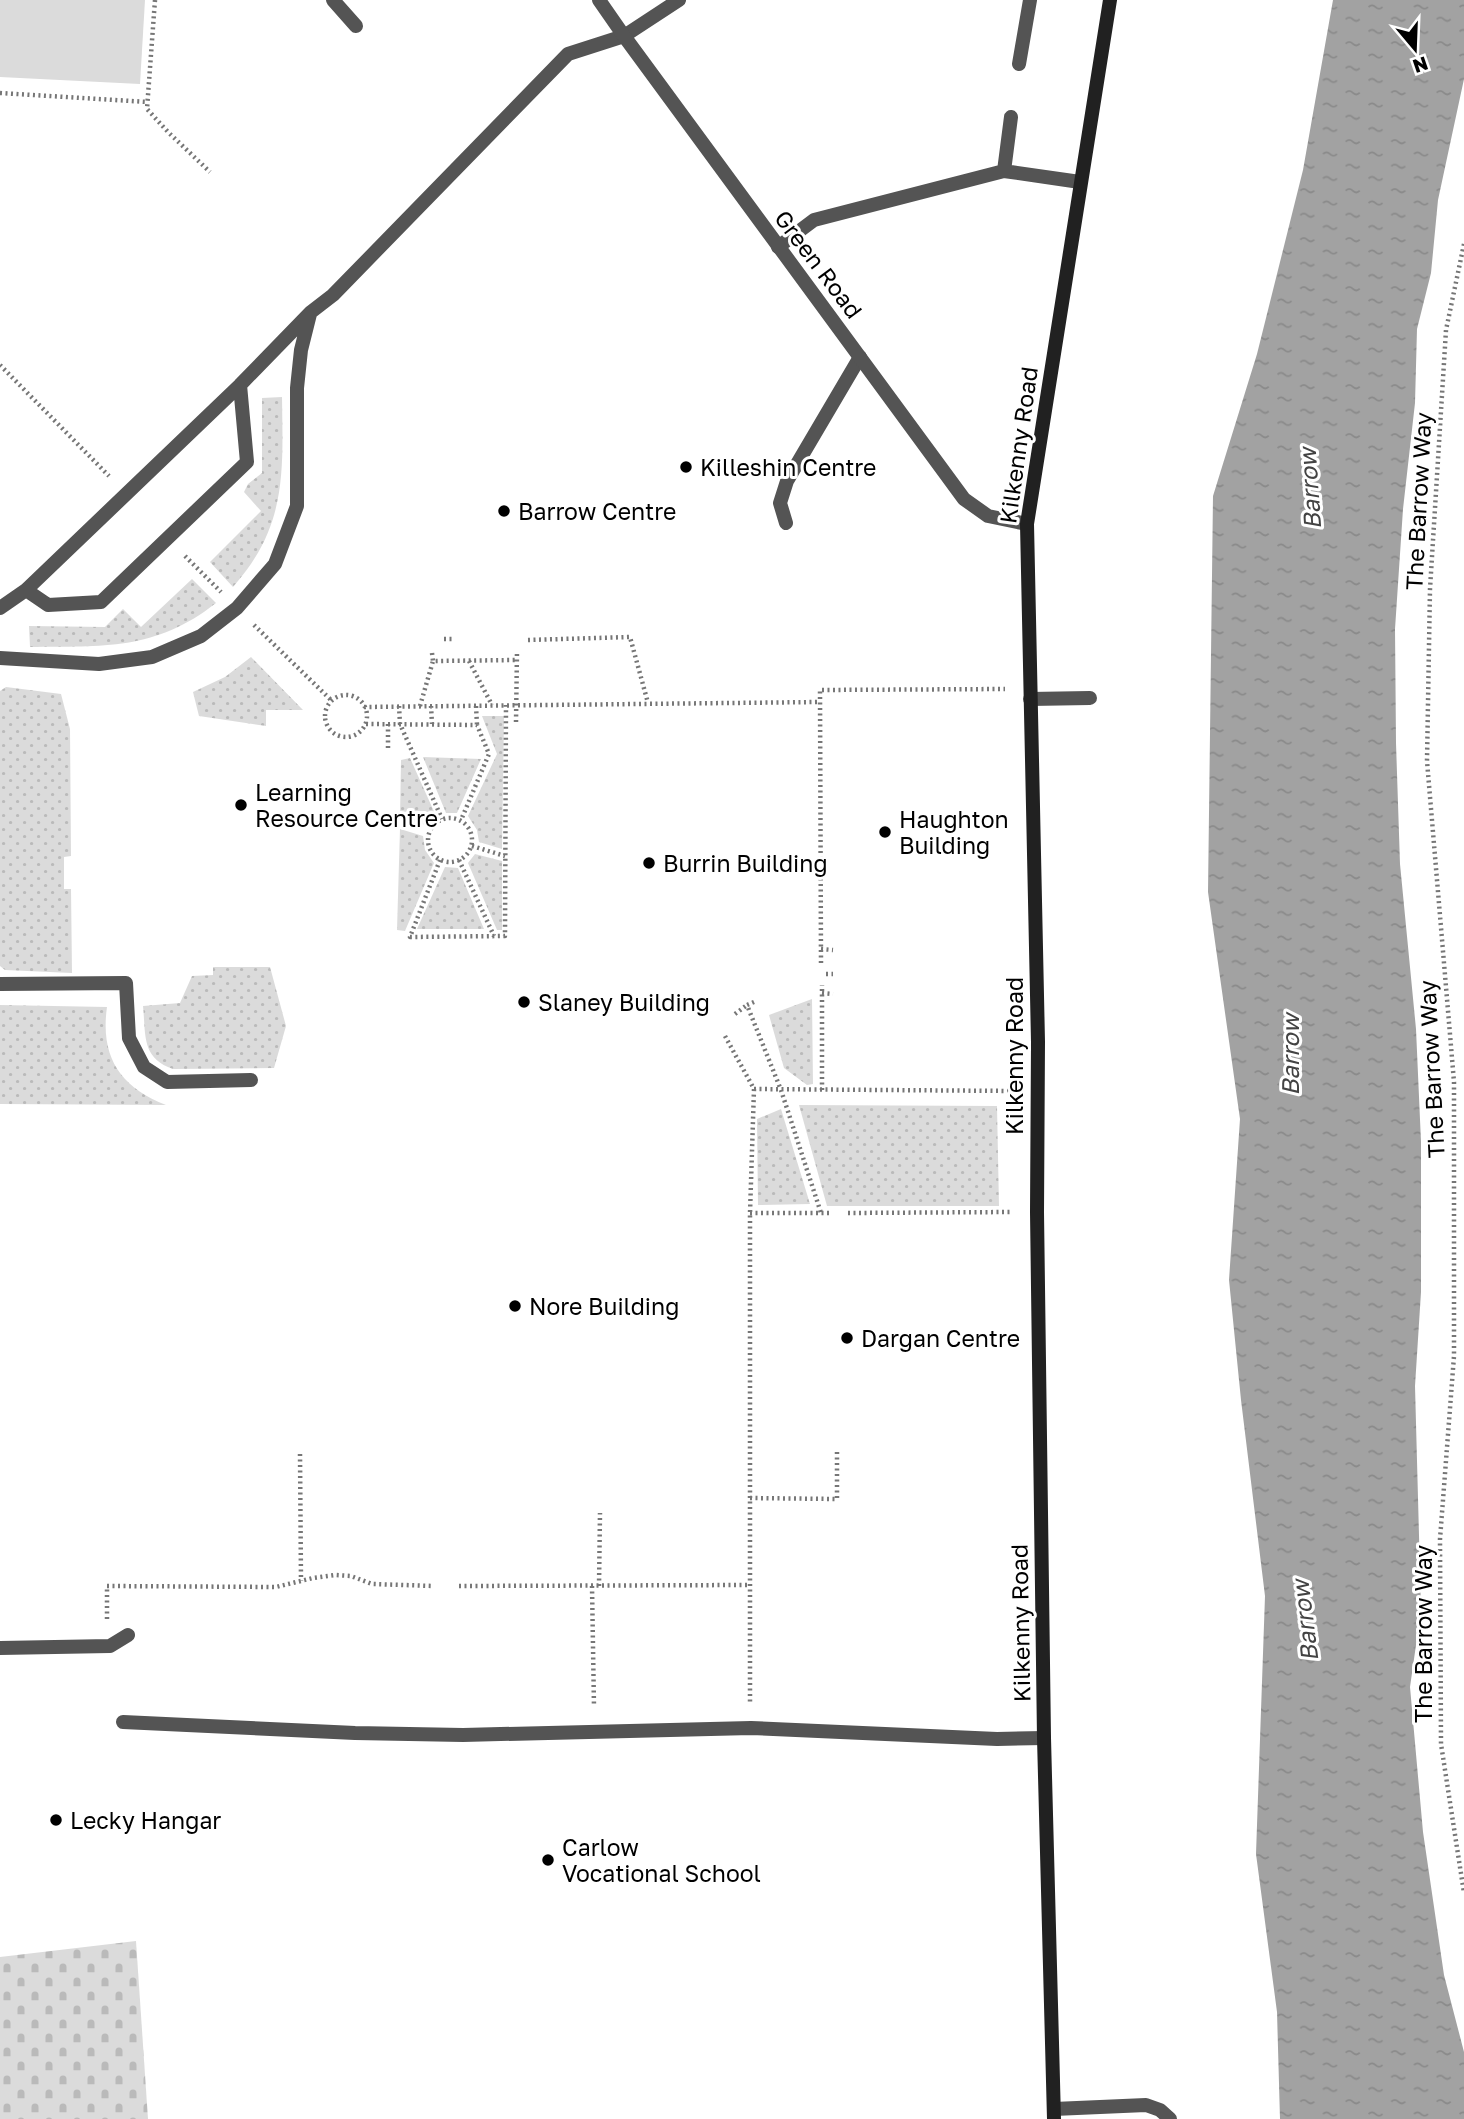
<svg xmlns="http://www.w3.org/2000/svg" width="1464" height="2119" font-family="'Golos Text',sans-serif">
  <defs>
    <pattern id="grass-dots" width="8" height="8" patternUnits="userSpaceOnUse" patternTransform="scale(1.75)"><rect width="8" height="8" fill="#dbdbdb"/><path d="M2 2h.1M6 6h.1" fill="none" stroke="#bababa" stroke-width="1.8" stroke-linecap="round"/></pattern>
    <pattern id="cemetery-stones" width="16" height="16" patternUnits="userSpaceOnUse" patternTransform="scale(1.75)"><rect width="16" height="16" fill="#dbdbdb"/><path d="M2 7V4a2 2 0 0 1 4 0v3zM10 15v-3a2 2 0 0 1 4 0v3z" fill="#bababa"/></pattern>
    <pattern id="water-ripples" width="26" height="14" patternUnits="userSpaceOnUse" patternTransform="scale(1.75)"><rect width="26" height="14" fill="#a2a2a2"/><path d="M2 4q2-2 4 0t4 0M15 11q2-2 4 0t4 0" fill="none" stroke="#8a8a8a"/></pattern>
  </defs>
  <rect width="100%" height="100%" fill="#fff"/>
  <path fill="url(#grass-dots)" d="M282 397C283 473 287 526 233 587L210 562 261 511 244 492 248 484 262 473V398Z
    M192 579 216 603C155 651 103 646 30 647L29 626 105 627 123 609 141 627Z
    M251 657 303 710H266V726L199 716 193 692 225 677Z
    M6 687 61 694 70 729 71 856 64 857V889H71L72 973 5 970 0 966V691Z
    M482 716H504L502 849 479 842 477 830 468 816 497 754Z
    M423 757 481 759 457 813H446Z
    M410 758 436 816 426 825 400 818 401 760Z
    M400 829 423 836 425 850 434 863 405 931 397 930Z
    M475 854 502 861V930H497L468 863Z
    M445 867 458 868 484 929H417Z
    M213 967H270L286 1026 274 1068 173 1069C141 1058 146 1035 143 1006L180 1003 192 976 213 975Z
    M812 999 813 1084 807 1085 784 1068 769 1015Z
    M0 1005 107 1007C100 1057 120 1087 166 1105L0 1104Z
    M799 1105 997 1106 999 1206H827Z
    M781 1109 810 1204 758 1205 757 1119Z"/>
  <path fill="url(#cemetery-stones)" d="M136 1941 148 2119H0V1957Z"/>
  <path fill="#dbdbdb" d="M0 0H145L140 84 0 77Z"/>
  <path fill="url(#water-ripples)" d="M1333 0H1464V79L1438 200 1431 273 1417 329 1415 403 1403 509 1395 629 1396 743 1400 864 1416 1029 1421 1142V1292L1415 1386 1421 1610 1410 1687 1423 1832 1444 1975 1464 2052V2119H1280L1277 2012 1256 1854 1265 1596 1241 1400 1229 1280 1240 1119 1208 892 1213 496 1257 354 1303 170Z"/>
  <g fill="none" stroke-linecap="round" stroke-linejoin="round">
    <path stroke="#767676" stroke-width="4.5" stroke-dasharray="2 3.5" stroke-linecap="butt" d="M155 0 147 109 168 132 210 172
      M0 93 148 102
      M1464 244 1446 330 1430 589 1427 761 1454 1082V1356L1440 1539 1441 1744 1464 1893
      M0 365 109 476
      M185 556 221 592
      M254 625 331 700
      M444 639H452
      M528 640 630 637 648 703
      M432 653 433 661
      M469 661 492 705
      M325 716a21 21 0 1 1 42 0a21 21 0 1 1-42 0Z
      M399 706 400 724 442 819
      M420 706 433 661 517 660
      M431 706 432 724
      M476 706 477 725
      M364 707 820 702
      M516 722 517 651
      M366 724 477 725 489 754 461 820
      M388 724V751
      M428 840a22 22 0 1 1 44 0a22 22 0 1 1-44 0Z
      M472 846 505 856
      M440 860 410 937 505 936 506 705
      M459 860 494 936
      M821 949 833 950
      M821 963 820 690 1005 689
      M826 974H833
      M822 993 833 994
      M754 1002 747 1005 781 1090 821 1213
      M735 1014 747 1005
      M725 1036 754 1089 750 1213V1702
      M754 1089 1015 1091
      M822 1090V985
      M750 1213H830
      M848 1213 1012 1212
      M300 1454 301 1581
      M750 1498 837 1499V1452
      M459 1586 750 1585
      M592 1586 594 1707
      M599 1586 600 1513
      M107 1619V1586L276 1587 313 1578 335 1575 351 1576 372 1584 434 1586"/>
    <path stroke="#545454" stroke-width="14" d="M333 0 356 26
      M1019 64 1030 0
      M1011 117 1004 171 1080 182
      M778 247 814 220 1004 171
      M26 590 48 605 101 602 247 462 240 385
      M0 608 26 590 240 385 311 312 333 295 568 54 624 36
      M0 658 99 664 152 657 201 636 237 608 275 564 297 506V388L301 350 310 314
      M1030 699 1090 698
      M0 984 126 983 129 1038 144 1067 167 1082 251 1080
      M0 1648 110 1646 128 1635
      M123 1722 355 1733 463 1735 751 1728 997 1739 1044 1738
      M1054 2109 1146 2105 1160 2110 1170 2119"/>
    <path stroke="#545454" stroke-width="14" d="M624 36 679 0
      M786 523 780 503 787 481 860 357"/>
    <path stroke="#545454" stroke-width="14" d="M599 0 624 36 964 499 988 516 1027 524"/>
    <path stroke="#212121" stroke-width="14" d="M1054 2119 1044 1738 1037 1212 1038 1042 1027 524 1110 0"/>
  </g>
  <g fill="#000" stroke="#fff" stroke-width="2.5">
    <circle cx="686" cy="467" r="7"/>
    <circle cx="504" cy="511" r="7"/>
    <circle cx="241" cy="805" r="7"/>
    <circle cx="885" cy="832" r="7"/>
    <circle cx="649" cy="863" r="7"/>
    <circle cx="524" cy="1002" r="7"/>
    <circle cx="515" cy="1306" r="7"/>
    <circle cx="847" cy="1338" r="7"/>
    <circle cx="56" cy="1820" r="7"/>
    <circle cx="548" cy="1860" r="7"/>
  </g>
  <g text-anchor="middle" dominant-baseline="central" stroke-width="6" stroke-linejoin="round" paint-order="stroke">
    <g font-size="23" fill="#000" stroke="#fff">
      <text transform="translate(819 264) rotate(53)">Green Road</text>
      <text transform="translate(1018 445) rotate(-82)">Kilkenny Road</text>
      <text transform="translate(1418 501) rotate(-87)">The Barrow Way</text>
      <text transform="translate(1014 1056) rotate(-90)">Kilkenny Road</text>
      <text transform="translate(1431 1069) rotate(-93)">The Barrow Way</text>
      <text transform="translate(1020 1623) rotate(-91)">Kilkenny Road</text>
      <text transform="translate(1423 1634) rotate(-90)">The Barrow Way</text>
    </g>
    <g font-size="23" fill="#000" stroke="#fff" text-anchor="start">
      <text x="700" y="467">Killeshin Centre</text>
      <text x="518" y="511">Barrow Centre</text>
      <text x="255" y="792">Learning<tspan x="255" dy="26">Resource Centre</tspan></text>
      <text x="899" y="819">Haughton<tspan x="899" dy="26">Building</tspan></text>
      <text x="663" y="863">Burrin Building</text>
      <text x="538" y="1002">Slaney Building</text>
      <text x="529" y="1306">Nore Building</text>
      <text x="861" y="1338">Dargan Centre</text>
      <text x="70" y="1820">Lecky Hangar</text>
      <text x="562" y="1847">Carlow<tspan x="562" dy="26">Vocational School</tspan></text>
    </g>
    <g font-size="24" font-style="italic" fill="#434343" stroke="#fff">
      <text transform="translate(1309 489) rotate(-94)">Barrow</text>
      <text transform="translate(1289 1055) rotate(-90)">Barrow</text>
      <text transform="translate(1304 1621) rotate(-97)">Barrow</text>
    </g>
  </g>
  <g transform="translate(1415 49) rotate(161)" stroke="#ffffff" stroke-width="5" paint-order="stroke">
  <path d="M0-5L12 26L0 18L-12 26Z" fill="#000000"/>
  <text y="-10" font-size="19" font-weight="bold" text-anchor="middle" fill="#000000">N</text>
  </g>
</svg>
